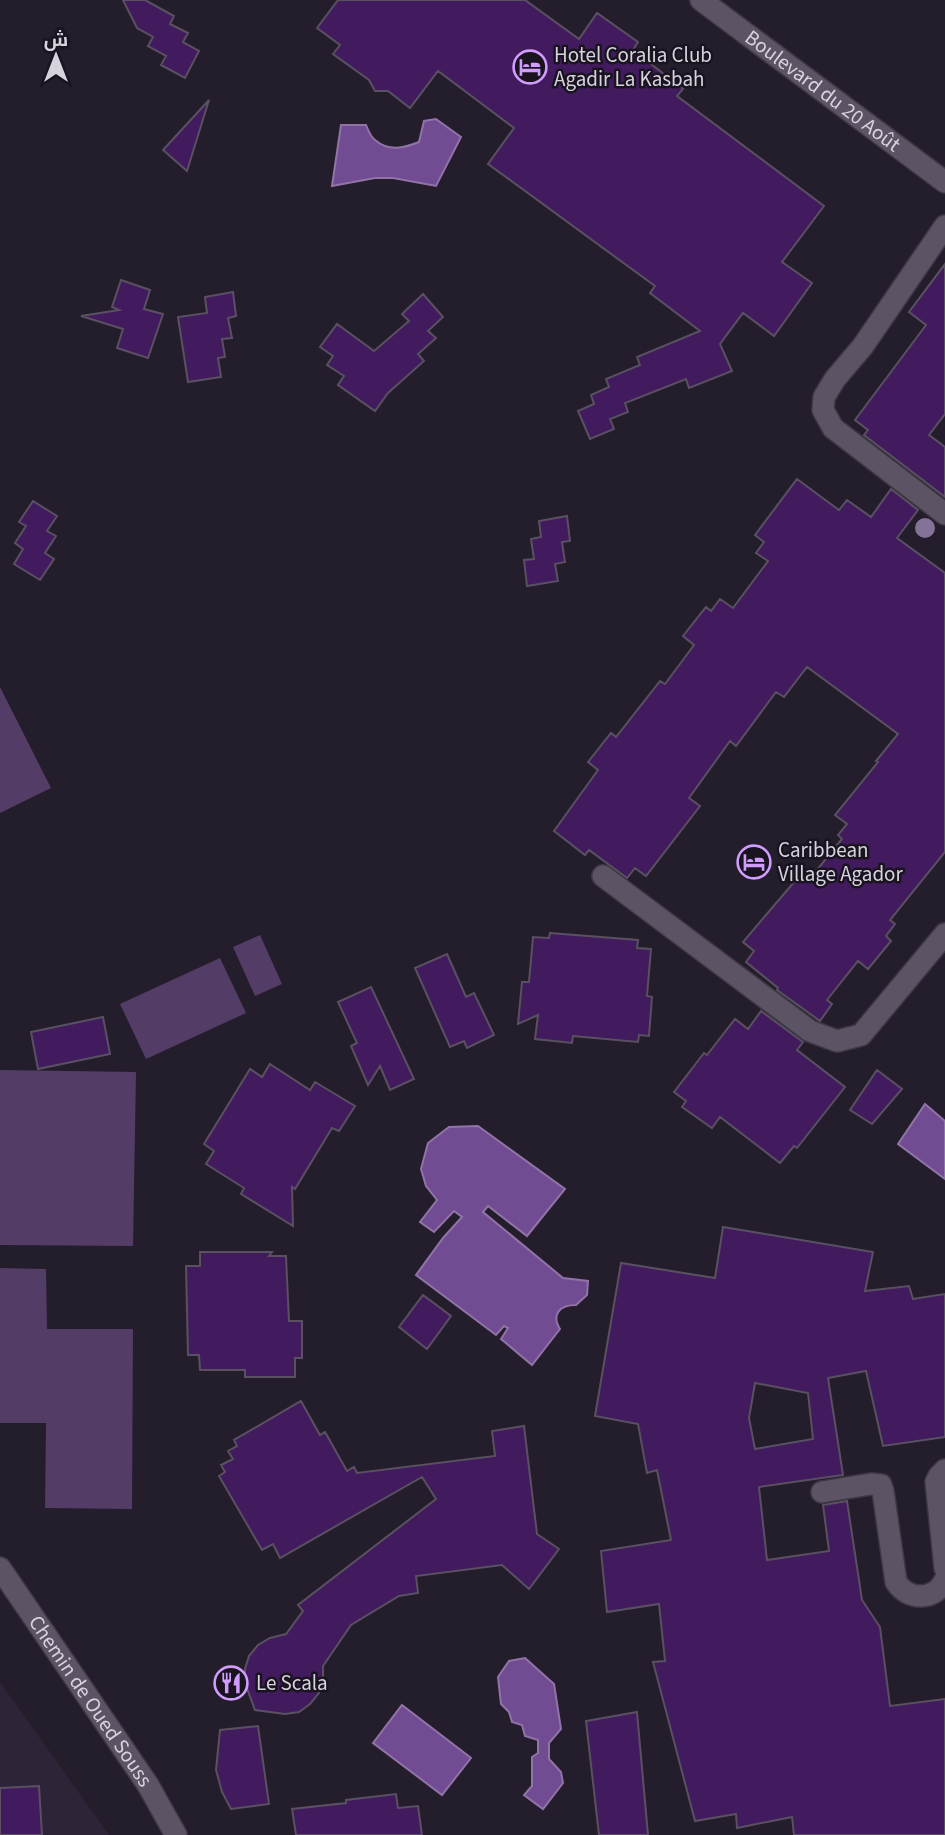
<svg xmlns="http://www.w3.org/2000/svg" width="945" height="1835" font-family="'Source Sans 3',Cairo,sans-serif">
  <rect width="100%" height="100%" fill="#241d2b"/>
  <path fill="#2e2437" d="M0 1682 109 1835H0Z"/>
  <path fill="#533d66" d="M0 687 51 788 0 813Z
    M260 935 282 984 255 996 233 947Z
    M220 958 246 1013 146 1059 120 1004Z
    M0 1070 136 1072 133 1246 0 1245Z
    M0 1268 46 1269 47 1329H133L132 1509 45 1508 46 1423H0Z"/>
  <path fill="#724c92" stroke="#9074a8" stroke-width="2" d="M436 119 461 137 436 186 393 178H375L332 186 341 125H366C368 130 371 137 375 140 389 152 404 148 419 142L424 121Z
    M925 1104 945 1121V1179L898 1144Z
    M478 1126 565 1189 527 1236 488 1206 483 1212 563 1278 588 1281 587 1295 576 1305C560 1305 551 1314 560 1329L532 1365 501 1339 508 1328 504 1326 496 1335 416 1275 443 1238 462 1217 454 1211 434 1232 420 1222 437 1200 426 1186 421 1169 428 1143 449 1127Z
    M525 1658 554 1684 561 1729 549 1743V1759L561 1772 563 1783 543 1809 524 1795 532 1786V1757L538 1753V1740L525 1736 522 1725 512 1722 509 1712 501 1704 498 1677 509 1661Z
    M402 1705 471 1758 442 1795 373 1743Z"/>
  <path fill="#421b5e" stroke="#595161" stroke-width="2" fill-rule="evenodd" d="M123 0H145L174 16 170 24 188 33 183 42 199 51 185 78 161 65 166 56 148 46 153 37 137 28Z
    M338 0H525L579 39 597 13 638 42 633 50 683 89 677 96 824 206 782 262 812 283 774 336 743 313 720 344 732 371 689 388 686 379 625 403 628 412 610 419 614 429 590 439 578 411 594 404 591 395 609 387 606 379 640 365 637 357 700 331 650 293 655 286 488 164 514 128 438 71 410 108 388 91H375L369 80 333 54 340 45 317 28Z
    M209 100 187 171 163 150Z
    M945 264V414L929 435 945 447V497L864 435 868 430 855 420 926 325 909 312Z
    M121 280 150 290 144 309 163 314 148 358 117 348 123 329 81 316 119 310 112 307Z
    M233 292 236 316 228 318 232 338 222 339 225 357 218 358 221 377 188 382 178 317 207 313 205 297Z
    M423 294 443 317 428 331 436 338 418 354 424 361 388 393 375 411 338 385 344 376 327 365 333 356 320 347 337 324 374 351 409 321 402 314Z
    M797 479 839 510 847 500 871 517 891 489 918 510 897 538 945 573V852L890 920 895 924 886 936 891 941 868 969 858 961 827 1000 832 1004 820 1021 777 990 778 988 746 962 754 951 743 942 800 875 808 881 842 839 838 835 847 824 835 815 878 762 876 761 898 734 807 667 784 697 776 692 736 746 730 741 689 798 700 806 646 876 635 868 627 878 589 850 585 855 554 831 598 770 588 762 611 733 616 737 660 681 665 684 694 645 683 636 706 607 711 611 720 599 733 608 768 561 756 553 764 542 755 535Z
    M33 501 57 516 47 531 56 536 45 553 54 559 40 580 14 564 23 549 15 543 26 526 19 522Z
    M567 516 570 541 562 542 565 562 555 564 558 581 527 586 524 560 534 559 531 539 541 537 539 521Z
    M550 933 638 940 637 948 651 949 647 996 652 997 649 1036 639 1035 638 1042 573 1036 572 1043 554 1041 535 1039 538 1015 518 1024 522 982H529L533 937 549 938Z
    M447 954 466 997 474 993 494 1035 467 1048 464 1041 450 1047 415 968Z
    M371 987 414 1079 390 1090 380 1066 368 1085 351 1046 357 1043 338 1002Z
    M761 1011 803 1042 797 1050 845 1087 797 1148 794 1146 780 1163 720 1117 712 1128 682 1107 686 1101 674 1092 704 1053 707 1055 735 1019 748 1029Z
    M103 1017 110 1054 38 1069 31 1032Z
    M270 1064 310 1090 315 1082 355 1106 339 1131 332 1128 295 1189 292 1187 293 1226 241 1194 244 1188 206 1164 214 1151 204 1144 250 1069 262 1077Z
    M877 1070 902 1089 872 1124 850 1110Z
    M723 1227 873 1252 865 1291 909 1286 913 1299 945 1294V1437L883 1446 866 1371 828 1378 843 1475 759 1487 767 1560 829 1551 823 1505 847 1501 862 1600 880 1627 890 1706 945 1699V1835H794L792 1817 737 1828 736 1814 695 1821 653 1662 665 1661 659 1604 607 1612 601 1551 671 1540 657 1470 647 1473 638 1424 595 1416 621 1263 715 1278ZM755 1383 808 1393 813 1439 755 1449 749 1418Z
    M200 1252H272L269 1256H286L289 1321H302V1358H295V1377H245V1370H200L199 1355H188L186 1266H200Z
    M423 1295 451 1316 427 1349 399 1327Z
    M301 1401 320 1435 325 1432 347 1471 354 1467 357 1473 495 1456 492 1431 524 1426 537 1534 559 1549 529 1589 502 1565 416 1576 418 1593 399 1596 351 1625 323 1666V1680L319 1693 310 1704 299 1712 285 1714 255 1710 245 1683V1669L249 1656 258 1645 270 1638 286 1634 303 1611 298 1605 436 1499 422 1477 280 1558 273 1544 262 1550 219 1476 225 1472 221 1465 233 1459 228 1451 237 1446 234 1440Z
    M637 1712 648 1835H599L586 1721Z
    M258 1726 269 1804 231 1809 222 1792 216 1770 220 1730Z
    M39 1786 42 1835H0V1788Z
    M396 1794 398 1808 418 1806 422 1835H296L292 1809 346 1803V1800Z"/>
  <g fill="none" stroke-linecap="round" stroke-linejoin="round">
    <defs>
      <g id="street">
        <path id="s1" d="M701 0 945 182"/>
        <path d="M945 226 863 346 835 379 824 397 823 410 833 428 945 514"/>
        <path d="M603 876 810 1031 837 1041 861 1035 945 934"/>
        <path d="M945 1470 939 1476 936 1482 945 1568"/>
        <path d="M822 1492 871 1484 881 1485 883 1491 896 1582C908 1601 935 1601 945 1580"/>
      </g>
      <g id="secondary">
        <path id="s2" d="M0 1568 148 1785 176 1835"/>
      </g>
    </defs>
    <use href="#street" stroke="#3d3843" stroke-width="24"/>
    <use href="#secondary" stroke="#3d3843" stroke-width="24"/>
    <use href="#street" stroke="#5c5464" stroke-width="21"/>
    <use href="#secondary" stroke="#5c5464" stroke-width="21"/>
  </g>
  <circle fill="#857298" cx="925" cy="528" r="10"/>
  <defs>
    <symbol id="hotel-ring" viewBox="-11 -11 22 22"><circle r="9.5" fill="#1a1421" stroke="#d09dfe" stroke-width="1.5"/><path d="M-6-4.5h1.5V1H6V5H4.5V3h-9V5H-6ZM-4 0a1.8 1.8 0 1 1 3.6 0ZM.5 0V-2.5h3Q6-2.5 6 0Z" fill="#d09dfe"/></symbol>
    <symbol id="restaurant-ring" viewBox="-11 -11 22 22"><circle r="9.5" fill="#1a1421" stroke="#d09dfe" stroke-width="1.5"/><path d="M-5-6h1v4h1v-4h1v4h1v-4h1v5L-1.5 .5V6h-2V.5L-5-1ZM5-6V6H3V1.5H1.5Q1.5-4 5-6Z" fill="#d09dfe"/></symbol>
  </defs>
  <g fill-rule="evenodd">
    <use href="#hotel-ring" x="511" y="48" width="38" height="38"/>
    <use href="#hotel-ring" x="735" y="843" width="38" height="38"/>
    <use href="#restaurant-ring" x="212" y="1664" width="38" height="38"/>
  </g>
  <g text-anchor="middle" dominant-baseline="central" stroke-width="5" stroke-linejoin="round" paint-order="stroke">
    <g font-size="21" fill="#d7d3dc" stroke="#1a1421" text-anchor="start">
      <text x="554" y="55">Hotel Coralia Club<tspan x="554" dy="24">Agadir La Kasbah</tspan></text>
      <text x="778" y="850">Caribbean<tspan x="778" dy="24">Village Agador</tspan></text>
      <text x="256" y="1683">Le Scala</text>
    </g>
    <g font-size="21" fill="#d7d3dc" stroke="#1a1421">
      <text stroke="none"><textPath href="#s1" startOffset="152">Boulevard du 20 Août</textPath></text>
      <text stroke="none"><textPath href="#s2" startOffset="161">Chemin de Oued Souss</textPath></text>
    </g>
  </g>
  <g transform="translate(56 56)" stroke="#1a1421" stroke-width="5" paint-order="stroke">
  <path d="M0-5L12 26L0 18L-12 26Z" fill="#d7d3dc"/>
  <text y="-10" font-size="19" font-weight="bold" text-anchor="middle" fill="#d7d3dc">ش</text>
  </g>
</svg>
